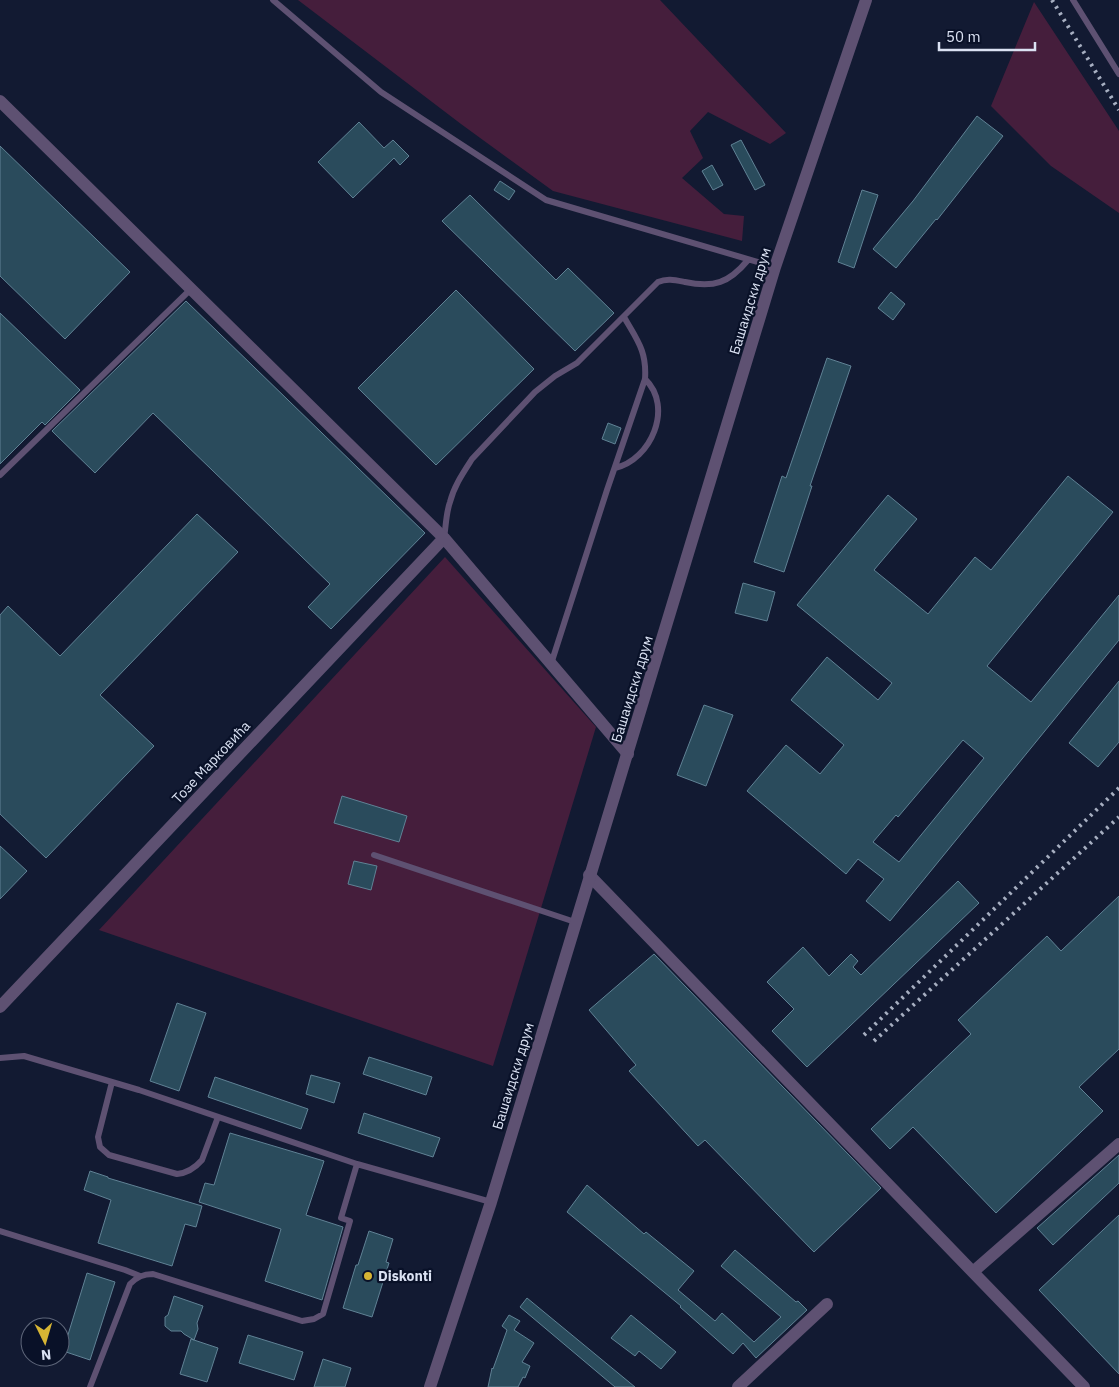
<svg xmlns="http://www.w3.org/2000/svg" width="1119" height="1387" font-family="'IBM Plex Sans',sans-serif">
  <rect width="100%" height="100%" fill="#121a32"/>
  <path fill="#451e3c" d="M298 0H660L786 133 770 144 708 112 690 131 703 158 682 178 724 214 744 216 742 241 553 191 461 124Z
    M1034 2 1119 131V213L1051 166 991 106Z
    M445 557 596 727 493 1066 99 930Z"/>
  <path fill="#2a4b5c" stroke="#608295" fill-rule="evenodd" d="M977 116 1003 136 937 220 936 219 896 268 873 249 913 201Z
    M359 122 384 148 393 140 409 156 400 165 394 158 353 198 318 162Z
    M741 140 765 185 755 190 731 145Z
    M0 146 130 272 65 339 0 276Z
    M712 165 723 185 713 190 702 171Z
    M500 181 515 191 509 200 494 190Z
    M862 190 878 195 854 268 838 262Z
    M470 195 556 280 568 268 614 313 575 351 442 221Z
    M456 290 534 369 436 465 358 388Z
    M891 292 905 304 893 320 878 308Z
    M186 301 425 533 331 629 308 607 330 584 153 413 95 473 52 431Z
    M0 313 80 390 45 425 42 422 0 464Z
    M827 358 851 366 810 486H812L784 572 754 562 782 476 786 478Z
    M608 423 621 428 615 444 602 439Z
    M1068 476 1113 512 987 666 1031 702 1119 595V640L890 921 866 901 884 879 858 859 846 874 747 791 786 745 820 774 844 745 791 700 827 657 878 700 892 683 797 605 888 495 917 519 874 570 928 614 975 557 991 570ZM963 740 984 758 899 862 873 842 896 815 898 817Z
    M197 514 238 552 100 695 154 746 46 858 0 814V615L8 606 60 656Z
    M743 583 775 592 767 621 735 613Z
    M1119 681V742L1098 767 1069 743Z
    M704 705 733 715 706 786 677 775Z
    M342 796 407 816 399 842 334 823Z
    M0 846 27 871 0 899Z
    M354 861 377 866 371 890 348 884Z
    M958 881 979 903 807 1067 772 1031 794 1009 767 982 803 947 829 976 851 954 858 961 853 967 861 975Z
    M1119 896V1049L1079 1087 1103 1111 996 1213 913 1127 890 1149 871 1129 971 1034 958 1020 1047 936 1061 951Z
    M654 954 881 1188 814 1252 705 1140 698 1146 629 1071 636 1065 589 1010Z
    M177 1003 206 1013 179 1091 150 1081Z
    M369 1057 432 1077 426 1095 363 1074Z
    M311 1075 340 1083 334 1103 306 1094Z
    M215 1077 308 1109 301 1129 208 1097Z
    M364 1113 440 1138 433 1157 358 1133Z
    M230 1133 324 1161 306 1215 343 1227 322 1300 265 1281 281 1229 199 1202 205 1183 214 1185Z
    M1119 1155V1183L1053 1245 1037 1228Z
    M90 1171 108 1177V1178L202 1206 196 1227 185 1224 172 1266 98 1243 111 1200 84 1190Z
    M587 1185 644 1234 646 1232 694 1271 678 1290 715 1321 722 1313 754 1342 781 1317 721 1266 735 1250 796 1302 798 1301 807 1310 756 1358 743 1343 733 1354 680 1307 681 1306 567 1212Z
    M1119 1215V1374L1039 1290Z
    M369 1231 393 1239 386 1262 389 1263 372 1317 343 1308 356 1265H358Z
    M87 1273 115 1282 90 1360 63 1351Z
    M174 1296 203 1306 197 1323 198 1329 194 1340 184 1334 181 1331H171L165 1326V1317L168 1315Z
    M527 1298 635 1387H615L520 1307Z
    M509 1315 520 1321 514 1330 534 1343 522 1362 530 1366 525 1378 523 1377 518 1387H488L492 1368 493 1369 507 1330 502 1326Z
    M631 1315 676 1352 661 1369 639 1351 635 1356 611 1338Z
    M248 1335 303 1352 294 1380 239 1363Z
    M191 1339 218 1348 207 1382 180 1374Z
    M323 1359 351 1368 345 1387H314Z"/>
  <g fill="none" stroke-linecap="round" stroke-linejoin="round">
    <path stroke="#5e5172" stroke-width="6" d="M273 0 381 92 546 200 775 267
      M1073 0 1119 74
      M615 468C651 460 674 407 645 379
      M0 475 191 289
      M444 538C446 526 446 513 450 502 454 486 463 473 472 459L535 392 555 376 577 363 658 282C667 278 675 280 685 282 714 288 729 283 748 260
      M551 664 607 490 645 379C647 351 637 340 624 317
      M374 855 575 922
      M0 1058 24 1056 139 1090 357 1164 491 1202
      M112 1082 98 1137 100 1147 109 1155 177 1174C188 1173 195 1168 202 1160L218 1117
      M0 1231 125 1270 140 1276
      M90 1387 130 1284C137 1277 143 1274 153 1274L302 1321 314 1319 323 1314 350 1221 341 1218 357 1164"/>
    <path stroke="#5e5172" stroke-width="12" d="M0 101 444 538 628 754
      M589 875 1084 1387
      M0 1007 444 538
      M974 1271 1119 1144
      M738 1387 827 1304"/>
    <path stroke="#5e5172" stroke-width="12" d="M430 1387 491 1202 775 267 866 0"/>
    <path stroke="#a7afc1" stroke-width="4" stroke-dasharray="2.5 5" stroke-linecap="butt" d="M1052 0 1119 110
      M864 1035 1119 788
      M874 1041 1119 817"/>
  </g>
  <circle fill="#d6b534" stroke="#091128" stroke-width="2" cx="368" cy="1276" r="5"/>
  <g text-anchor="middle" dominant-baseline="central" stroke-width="4.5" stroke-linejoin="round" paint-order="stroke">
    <g font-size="14" fill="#dbe2f3" stroke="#091128">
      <text transform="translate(750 301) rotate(-73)">Башаидски друм</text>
      <text transform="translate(632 689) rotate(-73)">Башаидски друм</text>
      <text transform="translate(211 762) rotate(-47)">Тозе Марковића</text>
      <text transform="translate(513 1076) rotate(-73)">Башаидски друм</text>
    </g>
    <g font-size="14" font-weight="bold" fill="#dbe2f3" stroke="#091128" text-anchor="start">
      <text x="378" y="1276">Diskonti</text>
    </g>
  </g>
  <g transform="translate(45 1342) rotate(175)"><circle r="24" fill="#091128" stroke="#5d6579"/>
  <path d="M0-4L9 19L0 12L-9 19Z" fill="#d6b534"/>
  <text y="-8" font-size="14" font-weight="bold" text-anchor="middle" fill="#dbe2f3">N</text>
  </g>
  <path d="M939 42v8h96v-8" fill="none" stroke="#dbe2f3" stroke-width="2.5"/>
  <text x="946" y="42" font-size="15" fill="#dbe2f3" stroke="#091128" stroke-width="4" paint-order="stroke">50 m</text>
</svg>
